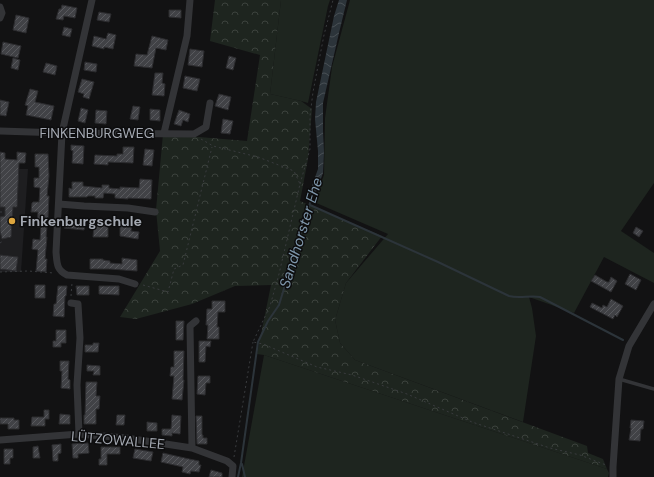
<svg xmlns="http://www.w3.org/2000/svg" width="654" height="477" font-family="'DM Sans',sans-serif">
  <defs>
    <pattern id="forest-crowns" width="20" height="18" patternUnits="userSpaceOnUse"><rect width="20" height="18" fill="#1e251f"/><path d="M2 6a3 3 0 1 1 6 0M12 15a3 3 0 1 1 6 0" fill="none" stroke="#3c423d"/></pattern>
    <pattern id="water-waves" width="16" height="10" patternUnits="userSpaceOnUse"><rect width="16" height="10" fill="#2c343a"/><path d="M0 5q4-4 8 0t8 0" fill="none" stroke="#484f54"/></pattern>
    <pattern id="building-hatch" width="6" height="6" patternUnits="userSpaceOnUse"><rect width="6" height="6" fill="#414246"/><path d="M-1 1l2-2M0 6l6-6M5 7l2-2" fill="none" stroke="#595a5e"/></pattern>
  </defs>
  <rect width="100%" height="100%" fill="#121213"/>
  <path fill="#1e1e20" d="M0 169H28L21 272H0Z"/>
  <path fill="#1e251f" d="M281 0H330L328 6 308 103 301 101 270 94Z
    M350 0H654V183L621 231 654 253V283L604 257 574 313 529 297 532 308 536 336 523 422 355 360 340 343 335 320 346 283 388 234 314 202 324 175 325 118 332 67Z
    M264 355 607 469 609 473 608 477H242Z"/>
  <path fill="url(#forest-crowns)" d="M215 0H281L270 94 301 101 312 109 308 159 300 201 382 236 346 283 335 320 340 343 355 360 587 446 588 453 603 459 607 469 264 355 257 354 271 285 235 286 192 304 136 319 120 317 160 251 156 210 163 134 247 141 260 55 210 41Z"/>
  <path fill="url(#water-waves)" d="M339 0H347L339 33 323 103V131L324 152 323 173 315 195 309 194 318 169V151L315 119 316 102 334 16Z"/>
  <g fill="none" stroke-linecap="round" stroke-linejoin="round">
    <path stroke="#2c343a" stroke-width="2" d="M310 205 438 262 509 296C520 299 529 295 540 297L623 340
      M242 464 245 477
      M238 477 241 463 258 342 268 321 279 305 313 193"/>
  </g>
  <path fill="url(#building-hatch)" stroke="#2c2c2f" d="M62 5 77 8 75 18 64 16 63 20 56 19 59 9H61Z
    M169 10H181V18L169 17Z
    M99 12 111 14 109 22 97 20Z
    M16 15 29 18 26 33 13 30Z
    M64 27 72 29 70 37 62 35Z
    M108 33 116 35 113 49 104 47V49L92 46 94 36 106 39Z
    M152 36 168 40 166 50 156 48 152 68 134 66 136 54 147 55Z
    M3 42 21 46 18 58 1 54Z
    M190 49 204 51 202 67 188 65Z
    M229 56 236 58 233 70 226 68Z
    M13 58 20 60 18 70 11 68Z
    M85 62 97 64 96 72 84 70Z
    M46 63 57 66 55 75 43 72Z
    M155 73H163L162 83 165 84 164 96 152 95Z
    M185 76 200 79 197 91 183 88Z
    M82 79 94 82 89 99 83 97 84 94 78 92Z
    M30 89 38 91 35 102 54 106 51 120 26 115 28 106 25 105Z
    M219 94 231 97 228 110 215 106Z
    M0 100 9 102 6 116 0 115Z
    M133 106 140 107 138 120 130 119Z
    M81 108 88 110 85 123 78 121Z
    M150 109 160 110V121L150 120Z
    M96 110 107 111 106 124 95 123Z
    M179 110 190 114 188 122 183 120 181 126 174 124Z
    M223 119 233 121 230 134 221 133Z
    M71 145 84 146 83 164 72 163 73 151 71 150Z
    M123 147H134L133 163 108 162V165L94 164 95 155 117 156V154H123Z
    M145 149 154 150 152 166 143 165Z
    M0 152 5 153V159L17 160V152L26 153 25 163H19L17 207H13L11 237 2 239 0 231V217L5 216V207H0Z
    M35 154H48L49 176 47 196H49L48 217 46 237H47L45 259H47L46 272 36 271 38 250 32 249 33 239 40 240 41 227H37L38 212H31L32 203 33 202H39L40 188 34 187V178H39V167H35Z
    M140 179 152 180 151 199 128 198V199L115 198V194L104 193 103 198H95V196H88L87 197H69V188L72 189V182H83V186L102 188V185H109V188L120 189V187L139 188Z
    M66 219 85 221 84 230 64 228Z
    M120 222 132 223 131 231 139 232 138 239 120 236Z
    M94 225 108 226V237H93Z
    M636 227 643 231 639 237 633 233Z
    M0 255 18 257 16 271 0 269Z
    M122 258 137 260V271L110 269H90V259H103V260L110 261V263L122 264Z
    M630 274 641 280 636 290 625 284Z
    M595 275 607 282H609L611 277 617 281 611 292 591 281Z
    M35 285H45V298H35Z
    M58 286H67L66 296H65L64 317 53 316 54 304H56Z
    M76 286H89V295H77Z
    M99 286H119V295L99 294Z
    M611 299 623 306 617 317 615 315 613 319 590 307 592 303 602 308 603 305 607 307Z
    M212 301H225V312H218L217 327H219V339H207L208 325H206L207 309H212Z
    M176 321H184L183 340H176Z
    M56 330H66V343H61V347H53V341H56Z
    M199 341H211L210 347 206 346 205 362H199Z
    M93 343H99L98 352H85V345H93Z
    M174 351H184L183 380H184L182 400 172 399 174 376H170L171 367H174Z
    M60 361H69L68 379 70 380V389L61 388 62 371H60Z
    M87 365 100 366V375H93L94 371H87Z
    M198 376H210V383H206L205 395 197 394Z
    M86 382H97L96 396H100L99 409H96V424H84V415H85Z
    M44 410H49V419H45V426H31L32 417H44Z
    M60 414 70 415V424H59Z
    M117 415H125L124 425H116Z
    M172 415 181 416 180 434 172 433V436L162 435V429H171Z
    M196 416H202V435H203V438H207V444H197Z
    M0 418H14V420H19V429H8V424H0Z
    M631 420 644 421 643 429H641L640 441 629 440 631 428H630Z
    M147 422 157 423V431H147Z
    M88 443 89 453 78 454V458H73L72 444Z
    M61 444V453L58 454V461H53L52 445Z
    M38 446 40 458H33V447Z
    M101 447H120V454H107V465H99V459H101Z
    M4 449H13V458H10V464H4Z
    M135 449 153 452 151 461 133 458Z
    M163 453 189 459 199 461V465H201L199 472 191 471 190 474 182 472 183 467 161 462Z
    M211 470 222 473V477H209Z"/>
  <g fill="none" stroke-linecap="round" stroke-linejoin="round">
    <path stroke="#393b3e" stroke-width="1" stroke-dasharray="2 3" stroke-linecap="butt" d="M201 139 213 146 258 157 294 171 300 184 279 274 270 306 253 342 263 344 317 367 352 375 407 394 472 422 550 448 580 455 606 465
      M300 184 310 149V116L313 92 324 35 330 12 333 0
      M0 212H3
      M0 243 3 241
      M0 272 28 271 54 273
      M143 285 168 292 174 269 183 265 212 147
      M71 296 72 283
      M234 457 253 342"/>
    <path stroke="#333437" stroke-width="3.5" d="M619 379 654 389"/>
    <path stroke="#333437" stroke-width="7" d="M92 0 62 133 56 252C57 262 56 270 67 275L119 279 135 284
      M0 7 2 13 0 18
      M0 131 62 133 194 134 206 127 210 103
      M164 133 187 36 190 0
      M59 204 84 206 128 208 155 212
      M71 303 78 304 80 338 77 385 79 434
      M0 440 79 434 126 438 192 448 227 461 233 466 232 477
      M192 448 190 326 196 321
      M613 477V467L619 379 629 346 654 304"/>
  </g>
  <circle fill="#dea63e" stroke="#0d0d0e" stroke-width="1.5" cx="12" cy="221" r="4"/>
  <g text-anchor="middle" dominant-baseline="central" stroke-width="3" stroke-linejoin="round" paint-order="stroke">
    <g font-size="14" fill="#a4a9b2" stroke="#0d0d0e">
      <text x="97" y="133">FINKENBURGWEG</text>
      <text transform="translate(118 440) rotate(5)">LÜTZOWALLEE</text>
    </g>
    <g font-size="14" font-weight="bold" fill="#a4a9b2" stroke="#0d0d0e" text-anchor="start">
      <text x="20" y="221">Finkenburgschule</text>
    </g>
    <g font-size="15" font-style="italic" fill="#7e96aa" stroke="#0d0d0e">
      <text transform="translate(301 233) rotate(-73)">Sandhorster Ehe</text>
    </g>
  </g>
</svg>
